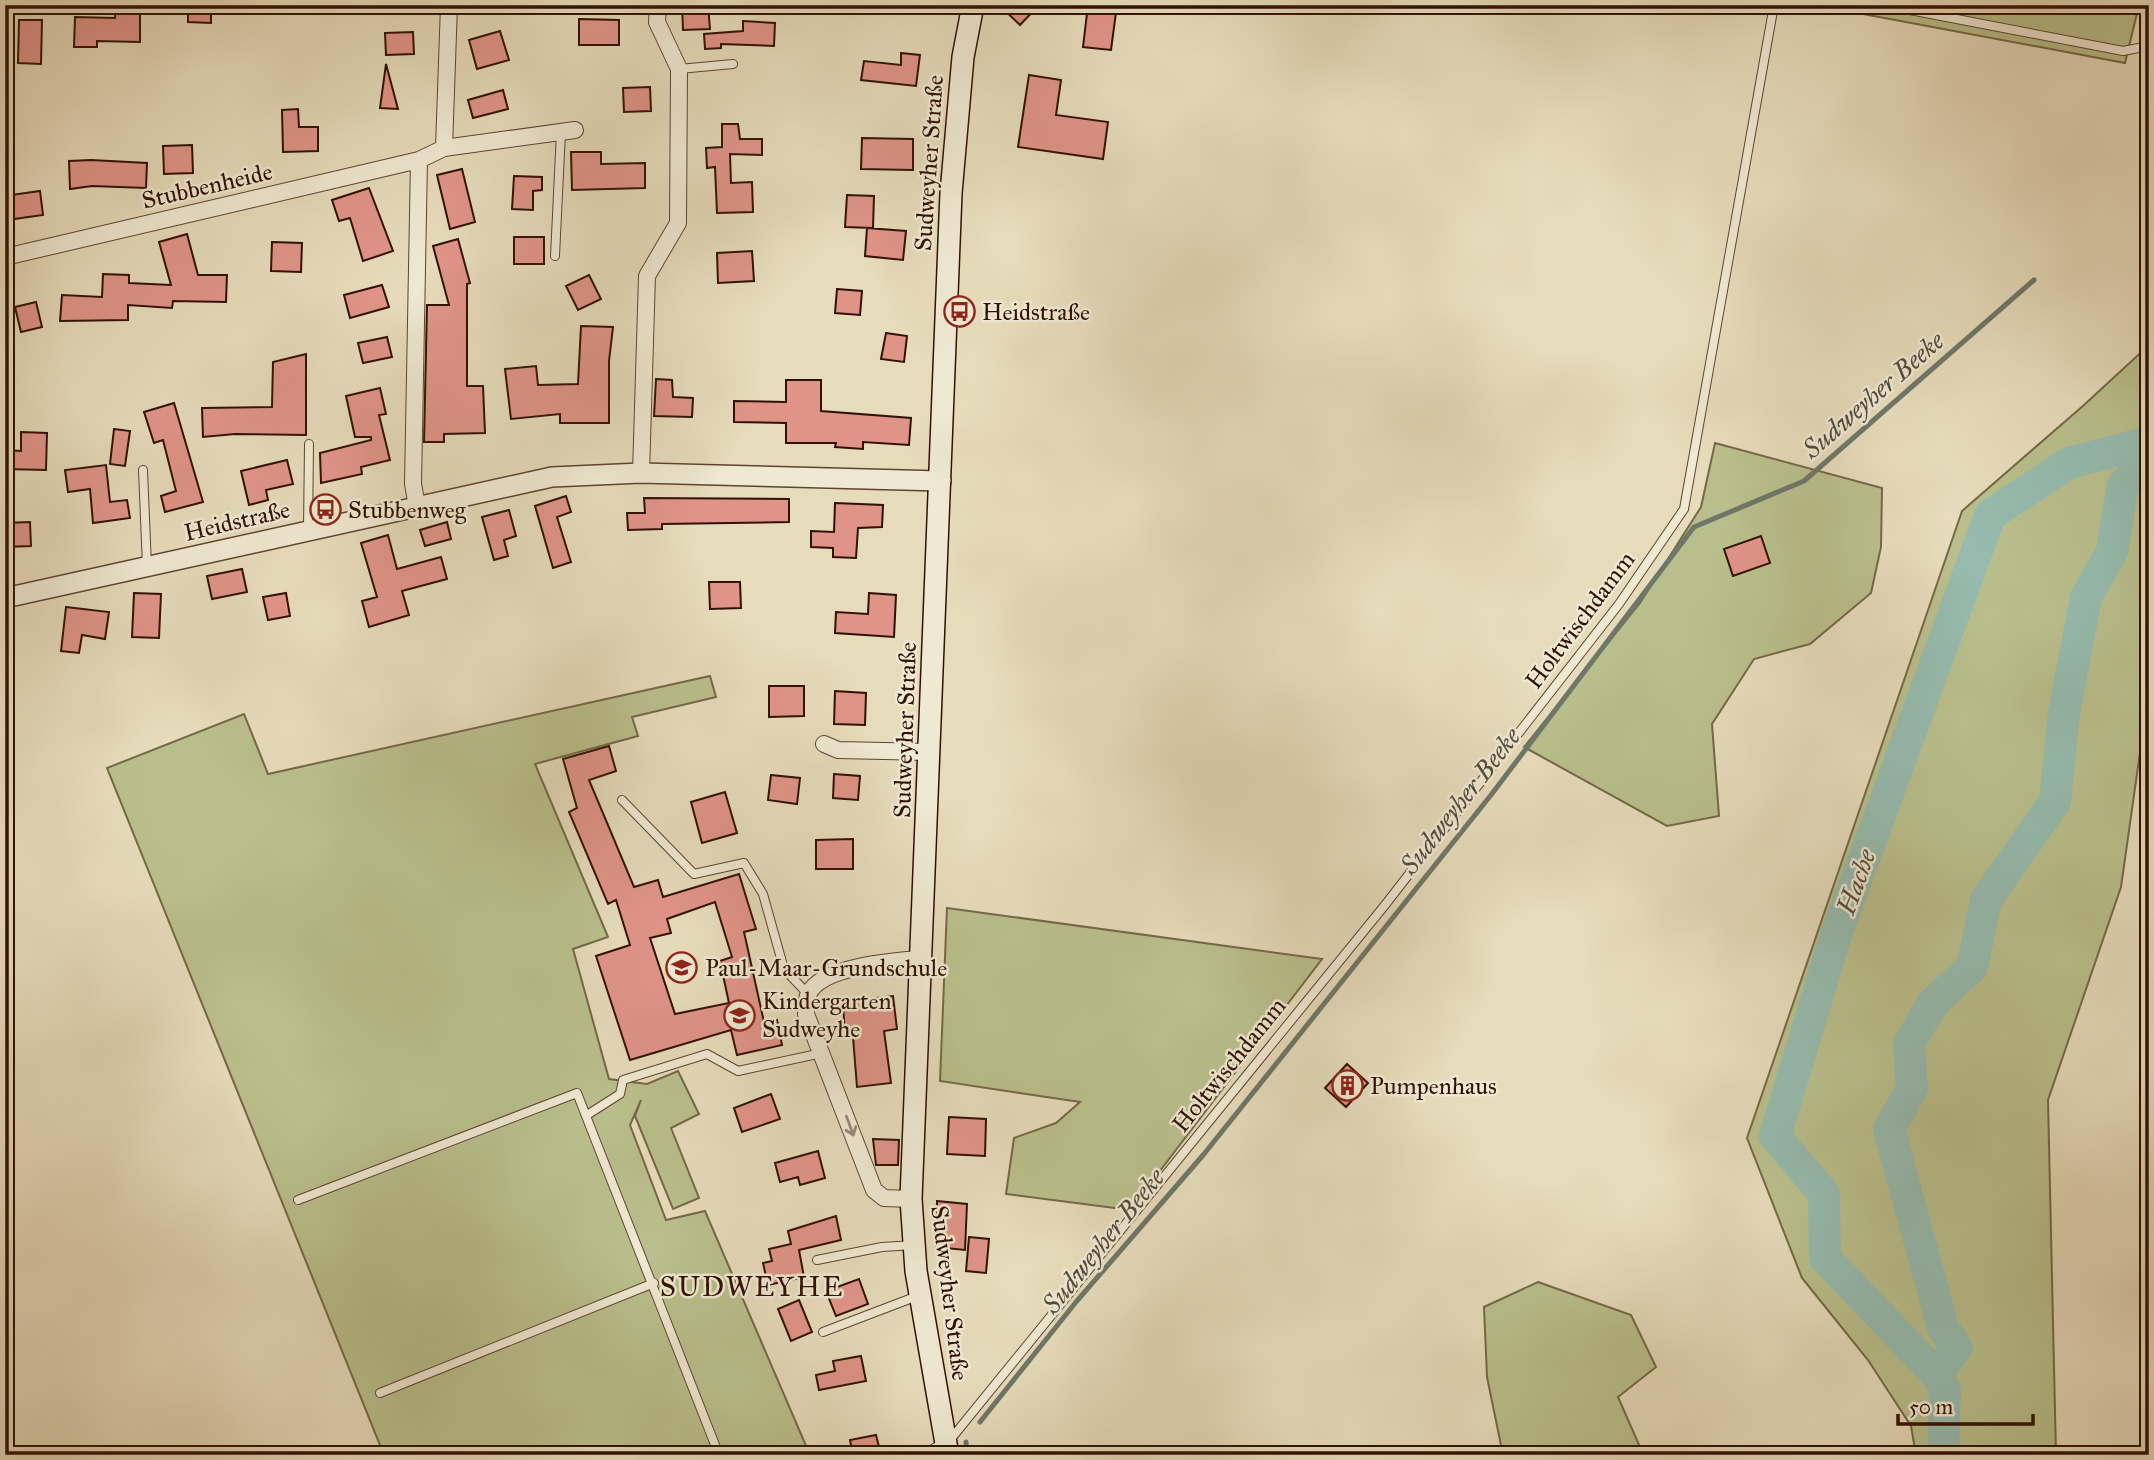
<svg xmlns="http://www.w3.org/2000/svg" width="2154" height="1460" font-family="'IM FELL Great Primer',serif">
  <rect width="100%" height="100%" fill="#e6dbba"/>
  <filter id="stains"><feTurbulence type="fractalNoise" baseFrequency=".00286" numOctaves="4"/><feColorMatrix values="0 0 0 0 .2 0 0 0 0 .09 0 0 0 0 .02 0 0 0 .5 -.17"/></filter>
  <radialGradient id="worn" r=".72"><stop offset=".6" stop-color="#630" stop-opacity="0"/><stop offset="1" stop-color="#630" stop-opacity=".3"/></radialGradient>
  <path fill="#b9bf8c" stroke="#756848" stroke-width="2" d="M1815 5H2139L2125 63Z
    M2149 345V689L2121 887 2048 1100 2056 1455H1916L1911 1426 1868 1360 1802 1278 1747 1138 1962 511 2084 405Z
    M1715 443 1882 488 1881 547 1871 593 1810 644 1754 659 1712 724 1719 816 1667 826 1524 747 1640 603 1701 507Z
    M710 676 716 697 632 717 638 736 535 764 608 937 573 949 609 1079 647 1084 678 1071 699 1114 671 1128 699 1198 673 1209 635 1116 641 1100 630 1125 666 1220 705 1211 810 1455H384L107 768 244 714 268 774Z
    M947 908 1322 959 1130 1210 1006 1194 1014 1138 1056 1123 1080 1102 940 1081Z
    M1538 1282 1631 1315 1656 1367 1618 1397 1640 1447 1638 1455H1503L1487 1377 1484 1307Z"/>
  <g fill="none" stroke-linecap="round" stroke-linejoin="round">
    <path stroke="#6e776a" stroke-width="5" d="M980 1422 1076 1302 1204 1154 1491 795 1694 527 1804 481 2034 280
      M966 1442 967 1455"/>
    <path stroke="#96bbae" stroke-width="32" d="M1936 1374 1957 1348 1943 1328 1889 1129 1912 1089 1909 1044 1932 1004 1972 967 1986 900 2055 801 2064 713 2086 597 2112 552 2123 485 2149 458
      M1943 1455 1945 1390 1936 1374 1825 1258 1824 1194 1775 1136 1836 935 1990 515 2069 463 2149 442"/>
  </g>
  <path fill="#e09488" stroke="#311103" stroke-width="2" fill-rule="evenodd" d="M116 5H140V42L97 41V47H74L75 17 115 18Z
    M188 5H211V23L188 22Z
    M682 5H708L710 29 683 30Z
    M999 5H1039L1020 25Z
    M1088 5H1117L1111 50 1083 47Z
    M579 19 619 20V45H579Z
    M19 20H42L41 64 18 63Z
    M743 21 775 23 774 46 721 44V48L705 49 704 34 743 31Z
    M500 31 509 60 477 69 469 40Z
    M413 32 414 54 386 55 385 33Z
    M901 53 920 55 916 86 861 80 864 61 901 65Z
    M386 64 398 109 380 108Z
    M1029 75 1061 80 1056 115 1108 122 1103 159 1018 147Z
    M650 87 651 111 624 112 623 88Z
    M503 90 508 109 473 118 468 100Z
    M298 109 299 127H318V151L283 152 282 110Z
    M722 124H738L740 139H762V155L730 154 731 183 752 182 753 212 717 213 715 167 707 168 706 148 722 147Z
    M862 138 913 139V170L861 169Z
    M192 145 193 173 164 174 163 146Z
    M571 152H601V164L645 163V188L572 190Z
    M91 160 147 163 146 188 92 186 70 189 69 161Z
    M462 169 475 222 450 229 437 175Z
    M514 176 542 177V190L533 191V210L512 209Z
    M369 188 393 251 363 261 350 218 339 221 332 200Z
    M40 191 43 215 14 219 11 195Z
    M847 195 874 196 873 228 845 227Z
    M867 228 906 231 903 260 865 256Z
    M187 234 198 275H227L226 302 173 301 172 308 128 305V320L60 321 62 295 102 297 103 274 129 275V283L171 285 159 242Z
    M514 237H544V264H514Z
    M458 239 470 283 467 284V386H483L485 433 444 434V442H424L427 305H449L433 246Z
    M272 242 302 243 301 272 271 271Z
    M752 251 754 281 718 283 717 253Z
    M589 275 601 299 578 310 566 286Z
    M382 285 389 307 350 318 344 295Z
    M837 289 862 291 860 315 835 313Z
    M36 302 42 327 21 332 15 307Z
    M581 326 613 327 609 361V423H560V414L511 419 505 369 536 366 538 385 578 384Z
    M886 333 907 336 904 362 881 359Z
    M387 337 392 357 363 363 358 343Z
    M306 354V435L235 434 203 437 202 408 272 407 273 362Z
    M656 379 672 380 673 397 693 398 692 417 654 416Z
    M786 380H821V411L911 418 909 445 863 442V449L835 447 836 443H786V423L734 422V401L786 402Z
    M380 388 386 414 379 415 390 460 361 467 362 474 321 483 320 453 371 440V437H355L346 396Z
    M174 403 203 502 165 512 161 496 176 491 163 440 154 443 144 412Z
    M114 429 130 431 125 466 110 464Z
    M21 432 47 433 46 470 5 469V450L21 451Z
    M287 460 293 484 266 490 268 500 249 505 241 471Z
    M106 465 110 502 127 500 130 518 93 523 90 489 68 492 65 470Z
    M566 496 571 512 557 517 571 562 553 568 535 506Z
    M644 498 789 499V522L662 524V529L628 530 627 513H645Z
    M835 503 883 505 882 527 858 528 856 558 833 557V548L811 547V531L834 532Z
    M509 510 516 536 504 540 508 556 494 560 482 517Z
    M30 522 31 546 5 547V523Z
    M447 522 451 539 425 546 420 530Z
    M388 535 397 569 441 557 447 579 402 591 409 615 369 627 362 601 377 597 361 543Z
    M1761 536 1770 563 1733 576 1724 549Z
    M242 569 247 592 212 599 207 576Z
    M709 582H740L741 608 710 609Z
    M134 593 161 594 159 638 132 637Z
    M286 593 290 616 268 620 263 597Z
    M869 593 896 595 894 637 835 633 836 612 868 614Z
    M66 607 109 612 105 639 82 635 79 653 61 651Z
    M769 686H804V716L769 717Z
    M835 691 866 693 865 725 834 724Z
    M609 746 616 771 589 780 634 887 658 880 663 897 739 874 756 929 744 932 764 1022 777 1020 782 1045 737 1055 731 1030 630 1060 596 956 630 945 616 900 608 904 569 812 577 808 563 759ZM715 902 732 957 720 961 729 1003 675 1014 650 938 671 933 667 919Z
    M834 774 860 776 858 800 833 798Z
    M771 775 800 778 797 804 768 800Z
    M725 792 737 833 702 843 691 802Z
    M853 839V869H816V840Z
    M893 996 897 1029 884 1031 891 1083 857 1087 853 1037H845L843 1002Z
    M1347 1064 1368 1083 1346 1107 1325 1088Z
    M771 1094 780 1119 742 1132 734 1108Z
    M949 1117 986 1119 985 1156 947 1154Z
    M873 1139 899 1140 898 1165H876Z
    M818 1151 825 1178 800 1185 798 1177 780 1182 775 1163Z
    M937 1201 967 1204 965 1250 936 1247Z
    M836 1216 841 1240 799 1250 804 1277 768 1285 763 1263 772 1261 769 1249 791 1244 788 1231Z
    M969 1237 989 1239 986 1273 966 1271Z
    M859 1279 868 1304 836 1316 826 1291Z
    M799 1300 812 1332 791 1341 778 1309Z
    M861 1356 866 1381 819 1390 816 1375 835 1371 833 1361Z
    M876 1435 881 1455H853L850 1440Z"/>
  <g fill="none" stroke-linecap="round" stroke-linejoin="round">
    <defs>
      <path id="service" d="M1884 5 2123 51 2149 46
        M679 69 733 64
        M555 256 561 132
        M143 470 147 567
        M308 530 309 444
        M622 800 694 874 744 863 763 894 784 969 808 994
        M587 1115 620 1094 623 1080 707 1054 738 1071 822 1053
        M298 1200 577 1093 719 1455
        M817 1260 882 1247 914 1245
        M823 1332 920 1295
        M380 1393 654 1283
        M950 1440 1385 905 1619 604 1684 509 1774 5"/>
      <path id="minor" d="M444 148 449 5
        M5 257 419 160
        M641 473 647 276 678 223 679 69 657 22 658 5
        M417 506 413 484 419 160 444 148 575 130
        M824 744 838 750 930 752
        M911 1199 884 1198 874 1190 806 1014C806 1007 806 999 809 993 823 966 894 961 921 959
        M930 1455 946 1446"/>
      <path id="tertiary" d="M5 598 552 477 641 473 941 481"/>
      <path id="secondary" d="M948 1455 916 1271 911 1199 951 193 963 57 973 5"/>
    </defs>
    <use href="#service" stroke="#5e4431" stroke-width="10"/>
    <use href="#minor" stroke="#5e4431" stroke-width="18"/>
    <use href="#tertiary" stroke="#5e4431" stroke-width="22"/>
    <use href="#secondary" stroke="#311103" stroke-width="24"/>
    <use href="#service" stroke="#efe8d2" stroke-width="8"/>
    <use href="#minor" stroke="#efe8d2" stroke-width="16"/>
    <use href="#tertiary" stroke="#efe8d2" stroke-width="19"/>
    <use href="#secondary" stroke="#efe8d2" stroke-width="21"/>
  </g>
  <defs><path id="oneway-shaft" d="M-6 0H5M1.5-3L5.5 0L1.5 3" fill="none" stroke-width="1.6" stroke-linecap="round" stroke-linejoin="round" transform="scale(1.75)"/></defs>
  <use stroke="#9a8775" href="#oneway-shaft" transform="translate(850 1126) rotate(70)"/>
  <defs>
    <symbol id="bus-ring" viewBox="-11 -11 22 22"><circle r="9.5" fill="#efe8d2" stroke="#8f2418" stroke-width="1.5"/><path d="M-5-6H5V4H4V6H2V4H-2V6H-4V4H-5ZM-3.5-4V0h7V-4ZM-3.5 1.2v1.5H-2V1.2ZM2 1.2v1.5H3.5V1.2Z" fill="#8f2418"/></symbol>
    <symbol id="school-ring" viewBox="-11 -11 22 22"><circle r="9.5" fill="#efe8d2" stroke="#8f2418" stroke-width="1.5"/><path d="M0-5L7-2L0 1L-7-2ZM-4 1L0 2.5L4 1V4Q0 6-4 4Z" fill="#8f2418"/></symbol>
    <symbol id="building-ring" viewBox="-11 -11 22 22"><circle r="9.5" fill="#efe8d2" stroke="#8f2418" stroke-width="1.5"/><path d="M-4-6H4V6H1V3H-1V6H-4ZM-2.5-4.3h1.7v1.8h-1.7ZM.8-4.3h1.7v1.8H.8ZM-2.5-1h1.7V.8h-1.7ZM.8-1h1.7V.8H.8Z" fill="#8f2418"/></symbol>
  </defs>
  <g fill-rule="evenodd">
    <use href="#bus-ring" x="942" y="294" width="35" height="35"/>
    <use href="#bus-ring" x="308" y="492" width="35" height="35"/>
    <use href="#school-ring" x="664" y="950" width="35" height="35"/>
    <use href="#school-ring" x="722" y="998" width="35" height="35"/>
    <use href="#building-ring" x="1330" y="1068" width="35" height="35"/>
  </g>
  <g text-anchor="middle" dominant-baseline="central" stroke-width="5" stroke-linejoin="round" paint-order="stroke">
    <g font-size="24" fill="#311103" stroke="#efe8d2">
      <text transform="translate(929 163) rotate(-86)">Sudweyher Straße</text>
      <text transform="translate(207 186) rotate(-13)">Stubbenheide</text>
      <text transform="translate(237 521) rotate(-13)">Heidstraße</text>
      <text transform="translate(1580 620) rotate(-53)">Holtwischdamm</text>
      <text transform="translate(905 730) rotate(-88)">Sudweyher Straße</text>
      <text transform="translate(1229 1065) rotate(-51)">Holtwischdamm</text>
      <text transform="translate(950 1293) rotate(83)">Sudweyher Straße</text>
    </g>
    <g font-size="24" fill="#311103" stroke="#efe8d2" text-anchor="start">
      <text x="982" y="312">Heidstraße</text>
      <text x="348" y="510">Stubbenweg</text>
      <text x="705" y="968">Paul-Maar-Grundschule</text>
      <text x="762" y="1001">Kindergarten<tspan x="762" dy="28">Sudweyhe</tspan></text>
      <text x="1370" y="1086">Pumpenhaus</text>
    </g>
    <g font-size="26" font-style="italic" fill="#544c3f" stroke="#efe8d2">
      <text transform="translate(1873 395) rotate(-41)">Sudweyher Beeke</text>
      <text transform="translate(1460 801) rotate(-52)">Sudweyher Beeke</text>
      <text transform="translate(1856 882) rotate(-70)">Hache</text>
      <text transform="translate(1103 1241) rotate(-51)">Sudweyher Beeke</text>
    </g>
    <g font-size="28" letter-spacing="2" fill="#311103" stroke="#efe8d2">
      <text x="752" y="1286">SUDWEYHE</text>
    </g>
  </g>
  <rect width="2154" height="1460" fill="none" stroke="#e6dbba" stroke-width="28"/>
  <rect x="7" y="7" width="2140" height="1446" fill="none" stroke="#311103" stroke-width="3.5"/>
  <rect x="14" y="14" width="2126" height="1432" fill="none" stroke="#311103" stroke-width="2"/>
  <path d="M1898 1414v10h135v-10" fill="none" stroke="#311103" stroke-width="3.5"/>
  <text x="1909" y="1414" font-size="21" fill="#311103" stroke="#efe8d2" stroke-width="5" paint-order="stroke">50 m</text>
  <rect width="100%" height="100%" filter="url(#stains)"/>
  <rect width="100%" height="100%" fill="url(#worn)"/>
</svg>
